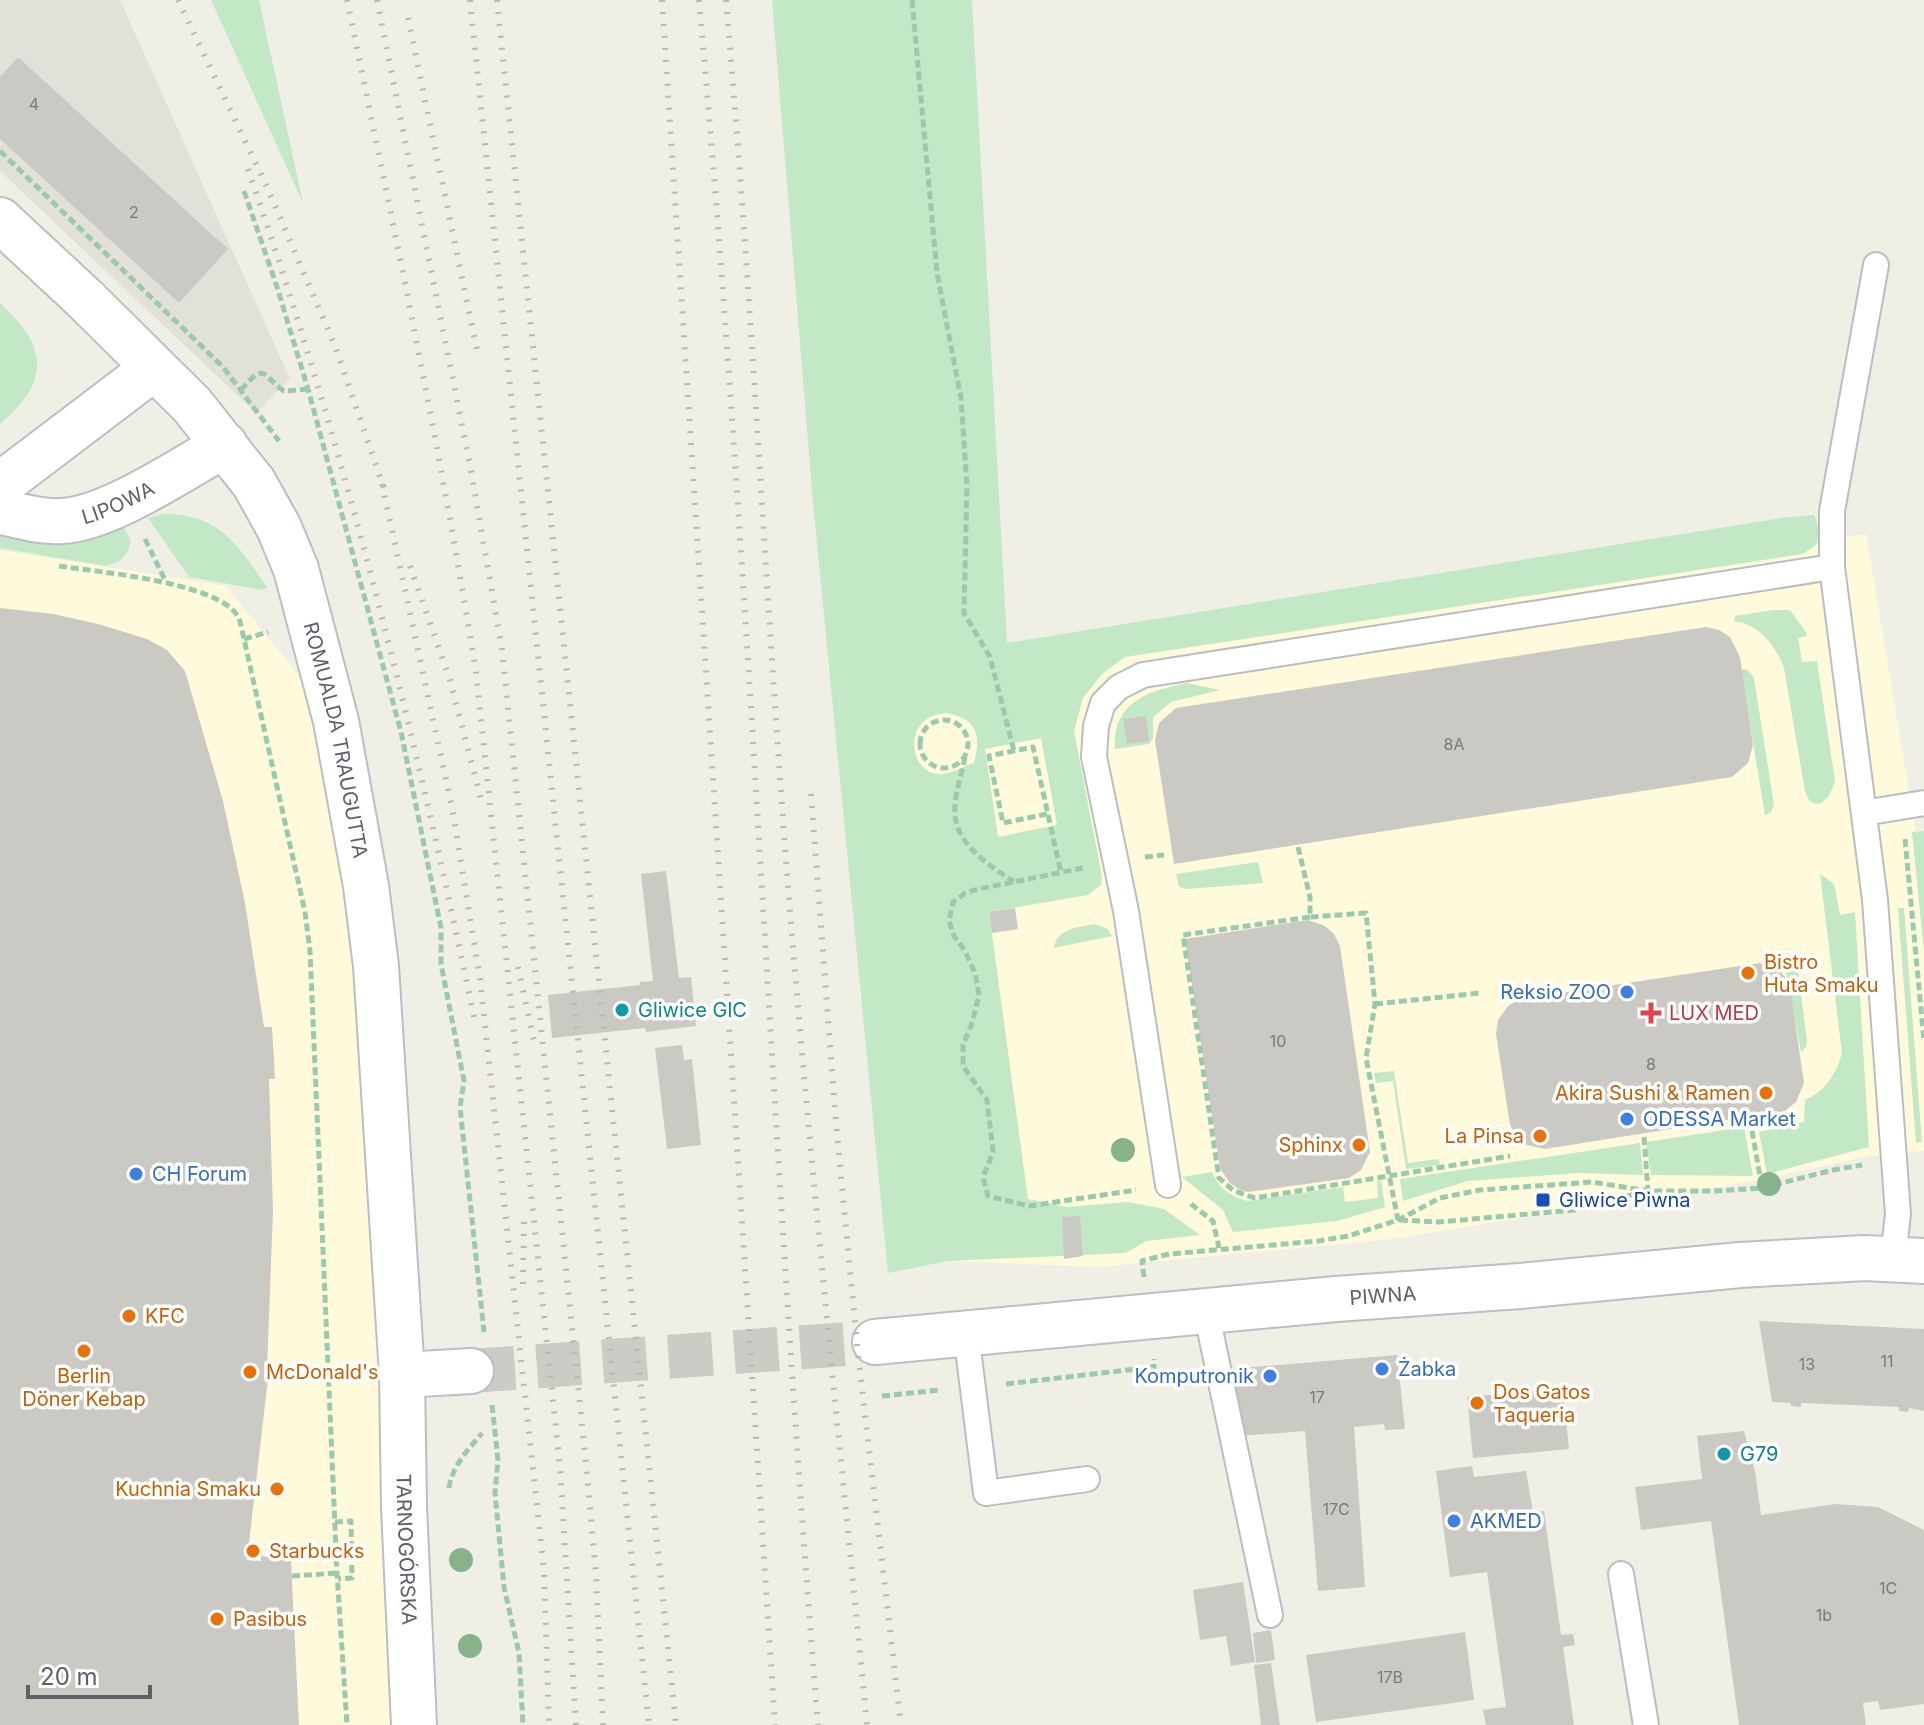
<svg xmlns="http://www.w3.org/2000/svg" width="1924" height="1725" font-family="Inter,sans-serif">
  <rect width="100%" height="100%" fill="#f0efe6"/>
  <path fill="#fffadc" d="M1866 534 1924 883V1151L1864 1157 1760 1180 1384 1240 1098 1267 948 1261 884 748 1007 643Z
    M0 550 226 586 336 721 414 1725H0Z"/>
  <path fill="#e1e1da" d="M0 0H120L290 379 256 413 0 171Z"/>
  <path fill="#c2e8c6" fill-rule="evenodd" d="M211 0H259L303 203Z
    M772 0H972L1007 643 1788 517 1814 515 1819 529 1817 544 1803 554 1125 657 1102 674 1083 698 1074 731 1102 877 1101 885 1088 895 989 912 1028 1199 1067 1207 1128 1202 1164 1209 1200 1235 1146 1241 1126 1253 948 1261 888 1273 813 502ZM946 713C978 719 981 735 974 763 964 766 953 773 943 774 913 777 904 733 928 718 933 715 941 714 946 713ZM1041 738 1057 825 998 837 985 749Z
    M0 303C48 346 51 382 0 424Z
    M164 514C220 514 238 545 267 587L263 590 189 577 148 518Z
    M123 526 131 541C127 557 121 562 105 566L0 548V534Z
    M1773 610H1790L1806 632 1807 636 1798 638 1802 662 1817 661 1835 781 1829 796 1820 804C1810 804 1808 799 1805 791L1784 668C1776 646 1759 624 1734 621L1735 616Z
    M1741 669 1748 670 1754 678 1774 805 1771 812 1765 815Z
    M1187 683 1220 690 1171 702 1153 717V738L1149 744 1115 749C1112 701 1149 691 1187 683Z
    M1924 831V953L1912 832Z
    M1258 862 1263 883 1188 889 1179 887 1176 874Z
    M1820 874 1834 884 1840 915 1855 912 1869 1147 1767 1174 1759 1132 1804 1122 1805 1100C1825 1092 1837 1072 1842 1053Z
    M1898 908H1904L1922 1142 1916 1143Z
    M1094 924 1108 929 1112 936 1054 948C1057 928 1077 928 1094 924Z
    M1796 954 1807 1041 1806 1047 1801 1052 1783 958Z
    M1394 1071 1408 1163 1439 1159 1440 1165 1406 1169 1393 1081 1376 1083 1374 1073Z
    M1744 1127 1753 1176 1651 1175 1646 1142Z
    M1640 1143 1643 1175 1578 1173 1468 1181 1403 1201 1400 1179Z
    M1212 1172C1219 1188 1230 1197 1248 1201L1343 1187 1345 1202 1378 1198 1377 1181H1381L1385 1207 1337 1221 1233 1232 1223 1210 1182 1177Z"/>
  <path fill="#cbc9c3" d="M18 57 228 249 179 303 0 139V77Z
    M0 608 53 614 98 624 147 639 167 650 185 671 223 801 245 903 264 1027H272L275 1079H269L273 1211 267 1369 269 1370 247 1560 261 1561V1556L291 1561 299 1725H0Z
    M1706 627 1719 630 1730 637 1740 657 1753 745 1748 763 1732 777 1174 864 1155 740 1159 723 1176 708Z
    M1146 716 1149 741 1127 744 1123 719Z
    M666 871 679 978 691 977 696 1026 646 1032 645 1028 552 1038 548 995 640 985V982L653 981 641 874Z
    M1015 908 1018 929 992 933 989 912Z
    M1308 920 1325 926 1334 934 1340 946 1370 1152 1361 1170 1349 1178 1248 1192 1240 1190 1230 1183 1220 1168 1185 939Z
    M1760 963 1780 970 1788 982 1791 994 1804 1083 1796 1102 1785 1111 1545 1149 1527 1145 1516 1136 1510 1125 1496 1034 1498 1020 1508 1006 1520 999Z
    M682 1045 684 1060 692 1059 701 1145 667 1149 655 1048Z
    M1080 1216 1083 1256 1064 1259 1062 1217Z
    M1759 1321 1924 1329V1411L1909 1408 1908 1412 1899 1411V1407L1801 1403V1407L1791 1406V1403L1772 1402Z
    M1397 1355 1405 1429 1385 1430 1384 1424 1354 1427 1365 1587 1318 1591 1305 1431 1239 1436 1230 1369Z
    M1563 1388 1569 1449 1473 1458 1467 1397Z
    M1744 1431 1755 1471 1761 1515 1835 1504 1878 1507 1924 1530V1704L1880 1710 1878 1701 1863 1703 1866 1725H1739L1711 1521 1641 1530 1635 1487 1702 1479 1697 1436Z
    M1472 1466 1474 1477 1526 1471 1533 1512 1544 1511 1561 1635 1573 1634 1575 1645 1563 1647 1574 1725H1486L1483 1710 1506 1707 1487 1572 1450 1577 1436 1471Z
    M1243 1582 1255 1662 1231 1666 1226 1636 1200 1640 1193 1590Z
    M1271 1630 1275 1660 1256 1663 1253 1633Z
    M1465 1632 1474 1700 1316 1722 1306 1655Z
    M1271 1663 1280 1725H1261L1254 1665Z"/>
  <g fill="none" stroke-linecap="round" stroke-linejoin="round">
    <path stroke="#cbccc6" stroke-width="44" stroke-dasharray="44 22" stroke-linecap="butt" d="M471 1371 875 1342"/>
    <defs>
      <path id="service" d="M1876 265 1832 511V567L1875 900 1898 1214 1893 1258
        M1864 813 1924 803
        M1168 1185 1126 911 1094 757 1096 726 1103 703 1119 687 1143 675 1832 567
        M1206 1311 1270 1615
        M966 1333 986 1493 1087 1479
        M1621 1574 1646 1725"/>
      <g id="tertiary">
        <path d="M0 485 154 368"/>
        <path id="s1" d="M0 512C19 515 42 523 62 521 109 519 183 468 225 445"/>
      </g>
      <g id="secondary">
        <path id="s2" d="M0 220 85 299 192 405 254 483 279 528 296 569 336 721 366 886 376 966 402 1375 404 1507 414 1725"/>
        <path id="s3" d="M875 1342 1336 1299 1520 1286 1740 1265 1865 1258 1924 1261"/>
        <path d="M402 1375 471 1371"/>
      </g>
    </defs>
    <use href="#service" stroke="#babdc2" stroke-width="28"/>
    <use href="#tertiary" stroke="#babdc2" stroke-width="48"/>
    <use href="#secondary" stroke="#bbbec4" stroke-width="48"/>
    <path stroke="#9bc9ad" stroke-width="5" stroke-dasharray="8 4" stroke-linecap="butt" d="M912 0 937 273 961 398 967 487 964 613 990 657 1014 751
      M0 151 223 367 279 441
      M244 191 277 287 308 389 401 732 441 928V964L464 1081 460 1107 484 1332
      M241 390C266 361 261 375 284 391L308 389
      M145 539 166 582
      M59 566C98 572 215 582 237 615 241 621 242 631 244 639L305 912 310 951 337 1573 347 1725
      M244 639 268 632
      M920 744a24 24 0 1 1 48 0a24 24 0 1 1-48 0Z
      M965 757C962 773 956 790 955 806 951 842 989 865 1014 882
      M1047 814 1003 823 989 756 1033 747 1061 873
      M1905 839 1924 1041
      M1298 847 1310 897V917L1366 913 1375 1004 1366 1058 1398 1220
      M1145 857 1164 855
      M1083 868 978 889 965 893 953 902 949 921 954 936 965 951 975 973 979 995 972 1023 963 1045V1066L987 1100 993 1152 983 1177 988 1196 1029 1206 1136 1190
      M1310 917 1183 935 1219 1178 1234 1191 1255 1198 1510 1156
      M1375 1004 1480 993
      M1750 1119 1762 1188
      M1644 1137 1648 1191
      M1191 1204 1213 1221 1219 1248
      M1400 1220 1439 1222 1574 1210 1643 1192
      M1144 1277 1142 1261 1169 1254 1319 1241 1348 1236 1398 1220 1440 1198 1480 1190 1592 1182 1648 1191H1714L1762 1188 1833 1170 1862 1165
      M1006 1384 1154 1367V1359
      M882 1396 940 1390
      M492 1405 498 1460 495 1493 504 1587 519 1653 523 1725
      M449 1488C452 1466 468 1450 482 1433
      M335 1522 351 1521 352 1578 338 1579
      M292 1576 337 1573"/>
    <use href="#service" stroke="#fff" stroke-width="24"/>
    <use href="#tertiary" stroke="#fff" stroke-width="44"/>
    <use href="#secondary" stroke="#fff" stroke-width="44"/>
    <path stroke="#b7b8b8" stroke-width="6" stroke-dasharray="2 10" stroke-linecap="butt" d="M178 0 267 187 335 346 386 494
      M347 0C393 223 440 447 476 672L560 1467 576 1725
      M377 0 470 465 502 649 586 1463 596 1575 603 1725
      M470 0 649 1725
      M497 0 676 1725
      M662 0 775 1725
      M699 0C751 574 771 1151 818 1725
      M726 0C752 295 765 590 788 885 810 1165 840 1445 867 1725
      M408 18 477 350
      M248 169C345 449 415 732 475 1022
      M382 484 452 807 480 979 544 1571 549 1725
      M410 566 450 680 482 803
      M811 794 836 1123 858 1354 901 1725
      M518 967 534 1041
      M523 1284 524 1212"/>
  </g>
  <g fill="#87b38a">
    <circle cx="1123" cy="1150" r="12"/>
    <circle cx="1769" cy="1184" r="12"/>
    <circle cx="461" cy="1560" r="12"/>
    <circle cx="470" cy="1646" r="12"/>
  </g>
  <g fill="#e8710a" stroke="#fff" stroke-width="3">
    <circle cx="1748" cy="973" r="8"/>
    <circle cx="1766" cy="1093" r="8"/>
    <circle cx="1540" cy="1136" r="8"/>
    <circle cx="1359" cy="1145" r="8"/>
    <circle cx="129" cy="1316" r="8"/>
    <circle cx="84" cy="1351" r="8"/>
    <circle cx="250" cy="1372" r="8"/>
    <circle cx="1477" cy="1403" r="8"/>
    <circle cx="277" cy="1489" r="8"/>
    <circle cx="253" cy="1551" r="8"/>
    <circle cx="217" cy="1619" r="8"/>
  </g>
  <g fill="#3f7fe0" stroke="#fff" stroke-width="3">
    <circle cx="1627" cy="992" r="8"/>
    <circle cx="1627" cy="1119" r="8"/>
    <circle cx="136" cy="1174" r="8"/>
    <circle cx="1382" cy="1369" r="8"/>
    <circle cx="1270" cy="1376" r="8"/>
    <circle cx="1454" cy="1521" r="8"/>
  </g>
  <g fill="#0f9aa8" stroke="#fff" stroke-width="3">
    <circle cx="622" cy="1010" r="8"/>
    <circle cx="1724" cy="1454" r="8"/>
  </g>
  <path fill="#e0444e" stroke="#fff" stroke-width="3" d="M1647 1001h8v8h8v8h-8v8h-8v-8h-8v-8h8z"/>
  <rect fill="#1a4fb4" stroke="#fff" stroke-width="3" x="1535" y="1192" width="16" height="16" rx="4"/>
  <g text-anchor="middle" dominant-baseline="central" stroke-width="7" stroke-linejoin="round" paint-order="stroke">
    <g font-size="16" fill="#787b7e">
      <text x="34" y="104">4</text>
      <text x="134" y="212">2</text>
      <text x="1454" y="744">8A</text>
      <text x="1278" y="1041">10</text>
      <text x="1651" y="1064">8</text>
      <text x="1887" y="1361">11</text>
      <text x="1807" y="1364">13</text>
      <text x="1317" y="1397">17</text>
      <text x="1336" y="1509">17C</text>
      <text x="1888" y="1588">1C</text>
      <text x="1824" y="1615">1b</text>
      <text x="1390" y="1677">17B</text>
    </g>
    <g font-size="20" fill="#5d6167" stroke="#fff">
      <text stroke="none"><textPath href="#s1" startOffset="122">LIPOWA</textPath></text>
      <text stroke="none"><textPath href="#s2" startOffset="638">ROMUALDA TRAUGUTTA</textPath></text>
      <text stroke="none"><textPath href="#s3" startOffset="510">PIWNA</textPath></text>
      <text stroke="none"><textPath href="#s2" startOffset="1452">TARNOGÓRSKA</textPath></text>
    </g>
    <g font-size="20" fill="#c56008" stroke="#fff" text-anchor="start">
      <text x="1764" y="962">Bistro<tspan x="1764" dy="23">Huta Smaku</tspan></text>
      <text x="1750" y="1093" text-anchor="end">Akira Sushi &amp; Ramen</text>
      <text x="1524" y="1136" text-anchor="end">La Pinsa</text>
      <text x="1343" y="1145" text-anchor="end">Sphinx</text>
      <text x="145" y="1316">KFC</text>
      <text x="266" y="1372">McDonald's</text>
      <text x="84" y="1376" text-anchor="middle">Berlin<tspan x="84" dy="23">Döner Kebap</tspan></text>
      <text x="1493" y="1392">Dos Gatos<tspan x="1493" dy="23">Taqueria</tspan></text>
      <text x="261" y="1489" text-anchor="end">Kuchnia Smaku</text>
      <text x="269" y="1551">Starbucks</text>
      <text x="233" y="1619">Pasibus</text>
    </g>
    <g font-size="20" fill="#366cbe" stroke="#fff" text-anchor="start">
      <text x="1611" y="992" text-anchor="end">Reksio ZOO</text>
      <text x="1643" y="1119">ODESSA Market</text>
      <text x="152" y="1174">CH Forum</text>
      <text x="1398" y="1369">Żabka</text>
      <text x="1254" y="1376" text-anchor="end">Komputronik</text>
      <text x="1470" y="1521">AKMED</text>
    </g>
    <g font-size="20" fill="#0d838f" stroke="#fff" text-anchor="start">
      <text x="638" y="1010">Gliwice GlC</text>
      <text x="1740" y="1454">G79</text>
    </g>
    <g font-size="20" fill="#be3a42" stroke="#fff" text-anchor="start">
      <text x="1669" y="1013">LUX MED</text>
    </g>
    <g font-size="20" fill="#164399" stroke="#fff" text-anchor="start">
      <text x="1559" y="1200">Gliwice Piwna</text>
    </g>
  </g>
  <path d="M28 1685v12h122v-12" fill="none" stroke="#5d6167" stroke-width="4"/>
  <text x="40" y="1685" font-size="24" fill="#5d6167" stroke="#ffffff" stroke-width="6" paint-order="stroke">20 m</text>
</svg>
